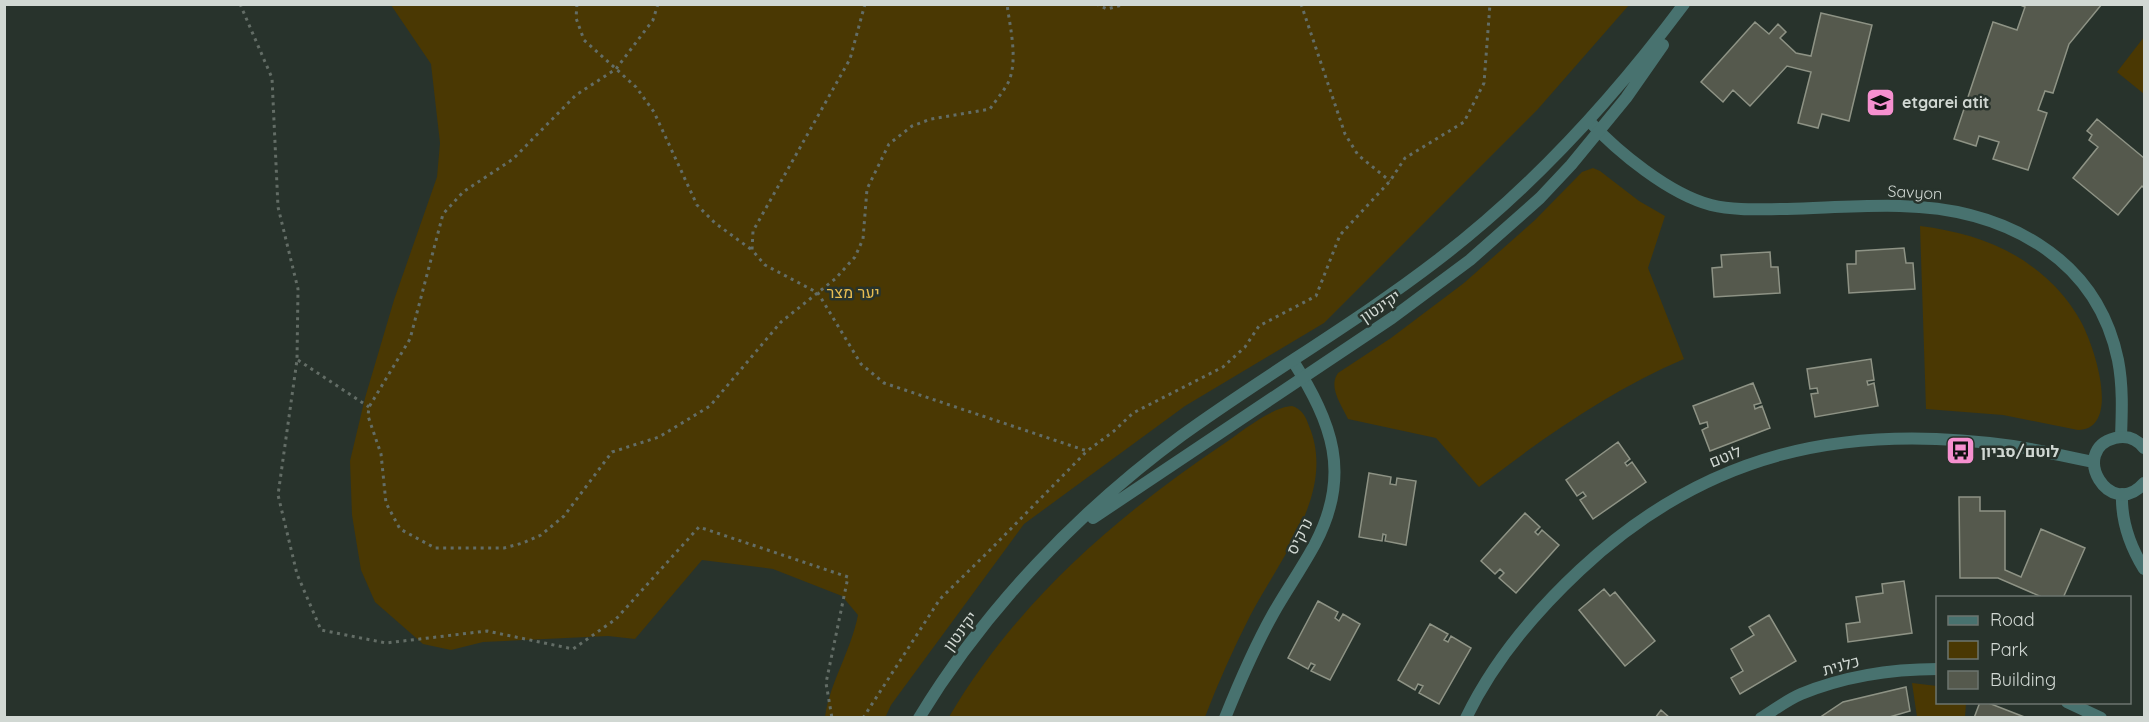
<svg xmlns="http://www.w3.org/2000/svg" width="2149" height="722" font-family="Quicksand,Heebo,sans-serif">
  <rect width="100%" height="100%" fill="#28332c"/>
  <path fill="#4a3803" d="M391 5V4L1629 5 1538 109 1324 323 1185 406 1024 524 891 705 885 718 825 717C830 682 851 651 858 615L842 596 773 569 702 560 635 639 608 636 483 642 451 650 423 644 375 602 361 570 352 515 350 461 365 398 394 300 437 177 440 143 431 64Z
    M2144 37V94L2117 72Z
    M1593 168 1600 171 1639 201 1665 216 1648 268 1684 359C1609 391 1543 438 1479 487L1436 438 1348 419C1341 404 1328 387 1338 373L1391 338 1464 283 1535 220 1582 172Z
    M1920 226C1967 232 2009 245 2045 277 2059 289 2071 304 2080 320 2093 342 2123 429 2078 430L2003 415 1926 409Z
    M1292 406C1302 409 1306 417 1309 426 1337 492 1279 560 1250 616 1233 649 1218 683 1205 717H949C1016 603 1116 516 1225 443 1242 431 1272 407 1292 406Z
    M1912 683 1937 686 1938 702 1966 703 1965 717H1917Z"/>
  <path fill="#55594d" stroke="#8e9385" stroke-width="1.5" d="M2018 4H2102L2069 44 2053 93 2045 91 2038 110 2047 113 2028 170 1993 159 1999 142 1979 136 1976 146 1954 139 1993 22 2017 30 2025 7Z
    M1821 13 1872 25 1849 121 1822 114 1818 128 1798 123 1811 72 1787 66 1750 106 1733 90 1723 102 1701 82 1755 22 1769 34 1778 24 1786 32 1780 38 1796 53 1811 56Z
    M2097 119 2144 158V188L2142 186 2118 215 2073 178 2098 147 2089 140 2092 135 2087 131Z
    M1904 248 1906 263H1913L1915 289 1849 293 1847 264H1856V251Z
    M1770 252 1771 267H1778L1780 293 1714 297 1712 268 1722 267 1721 255Z
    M1871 359 1874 380 1867 381 1868 385 1874 383 1878 406 1815 417 1811 394 1818 393 1817 388 1810 389 1807 369Z
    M1753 383 1761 403 1754 405 1755 409 1762 406 1770 428 1710 451 1702 430 1708 427 1707 422 1700 424 1693 406Z
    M1618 442 1630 459 1625 463 1627 466 1632 462 1646 482 1593 519 1580 500 1586 496 1583 492 1577 496 1566 480Z
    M1369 473 1391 477 1390 484 1396 485 1397 478 1416 481 1406 545 1385 541 1386 535 1383 534 1382 541 1359 537Z
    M1959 497H1980V511H2005V570L2021 577 2041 529 2085 548 2063 598H2044L1998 578H1960Z
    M1525 513 1540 527 1535 532 1538 535 1542 530 1559 545 1516 593 1499 578 1504 573 1500 569 1495 574 1481 561Z
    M1904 581 1912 633 1848 642 1846 624 1860 622 1856 597 1883 593 1882 584Z
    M1604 589 1610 596 1615 592 1655 641 1625 666 1579 610Z
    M1318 601 1338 612 1335 618 1339 621 1343 614 1360 624 1330 680 1311 671 1315 665 1311 663 1308 669 1288 658Z
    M1769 615 1796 661 1740 694 1731 678 1743 671 1731 649 1754 635 1749 627Z
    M1430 624 1448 634 1444 640 1448 642 1451 636 1471 648 1439 704 1419 693 1423 686 1418 684 1415 690 1398 680Z
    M1906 687 1910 711 1886 718H1819L1843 702Z
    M1980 702H1986L2027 718H1974Z
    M1661 710 1670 718H1655Z"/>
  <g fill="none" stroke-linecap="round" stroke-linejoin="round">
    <path stroke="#636d66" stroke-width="3" stroke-dasharray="3 4.5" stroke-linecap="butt" d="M240 4 272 78 278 207 298 289 297 360 278 495 297 574 321 630 386 643 487 631 573 649 616 619 699 527 848 577 826 683 832 718
      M577 4 576 18 584 40 636 87 654 112 697 205 715 223 752 250
      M658 4 653 20 616 69 576 95 513 159 463 192 443 214 410 339 369 407 368 416 381 454 386 503 400 529 435 548H504L523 543 541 535 564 516 612 452 659 437 710 406 781 322 835 279 855 257 863 239 867 189 889 144 912 126 931 119 990 109C996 100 1004 91 1009 81 1018 58 1010 28 1007 4
      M865 4 850 59 753 231 752 250 765 265 818 293 861 364 884 383 1087 451 1114 431 1133 413 1223 367 1245 347 1259 326 1316 296 1340 235 1390 181 1405 158 1464 122 1484 83 1490 4
      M1096 4 1107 9 1126 4
      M1301 4 1345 134 1358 155 1390 181
      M298 360 369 407
      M863 718 940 599 992 548 1087 451"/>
    <path stroke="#48726f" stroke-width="12" d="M1589 121C1618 152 1669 194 1711 205 1736 211 1761 209 1787 209 1825 208 1863 205 1900 206 2000 208 2096 254 2118 360 2123 386 2122 411 2121 437
      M2122 494C2121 521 2130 546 2144 569
      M2067 702 2101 718
      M1225 718C1239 683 1254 648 1273 614 1286 591 1302 568 1315 544 1352 474 1332 423 1293 361
      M1761 718C1774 710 1787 700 1801 694 1845 676 1890 669 1938 669"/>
    <path stroke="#48726f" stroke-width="12" d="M2144 448C2137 439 2127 435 2115 438 2068 450 2110 522 2144 483
      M1093 518 1392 318 1470 260 1540 198 1571 165 1626 98 1663 45
      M919 718C986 608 1078 512 1181 436 1265 375 1356 323 1439 259 1533 187 1613 99 1684 4
      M1466 718C1493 662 1535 612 1580 570 1706 452 1845 422 2013 446 2040 450 2067 457 2094 462"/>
  </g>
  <defs>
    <symbol id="school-square" viewBox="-11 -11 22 22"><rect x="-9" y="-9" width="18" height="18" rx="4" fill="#f690cf" stroke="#28332c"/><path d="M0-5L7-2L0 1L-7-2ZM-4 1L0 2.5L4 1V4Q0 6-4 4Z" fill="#111"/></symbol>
    <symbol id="bus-square" viewBox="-11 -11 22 22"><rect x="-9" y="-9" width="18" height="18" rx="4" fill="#f690cf" stroke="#28332c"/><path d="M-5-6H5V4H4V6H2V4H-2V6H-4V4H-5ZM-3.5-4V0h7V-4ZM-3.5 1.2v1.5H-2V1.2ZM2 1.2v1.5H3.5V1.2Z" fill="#111"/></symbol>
  </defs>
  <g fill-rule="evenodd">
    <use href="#school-square" x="1864" y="86" width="33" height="33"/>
    <use href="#bus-square" x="1944" y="434" width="33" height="33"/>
  </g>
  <g text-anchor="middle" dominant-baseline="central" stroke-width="5" stroke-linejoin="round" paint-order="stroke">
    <g font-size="16" font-weight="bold" fill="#d1d8d3" stroke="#28332c" text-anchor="start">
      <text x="1902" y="102">etgarei atit</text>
      <text x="1981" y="451">לוטם/סביון</text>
    </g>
    <g font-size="16" fill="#d1d8d3" stroke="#28332c">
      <text transform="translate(1915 192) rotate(3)">Savyon</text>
      <text transform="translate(1380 306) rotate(-34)">יקינטון</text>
      <text transform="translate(1725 456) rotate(-22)">לוטם</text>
      <text transform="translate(1299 536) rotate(-63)">נרקיס</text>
      <text transform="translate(960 631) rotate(-53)">יקינטון</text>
      <text transform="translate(1841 665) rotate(-15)">כלנית</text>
    </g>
    <g font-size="16" fill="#e8bd51" stroke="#28332c">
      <text x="853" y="292">יער מצר</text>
    </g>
  </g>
  <rect width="2149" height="722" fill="none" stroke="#d1d8d3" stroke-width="12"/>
  <rect x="1936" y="596" width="195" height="108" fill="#28332c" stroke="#6c756f" stroke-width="1.5"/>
  <rect x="1948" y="616" width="30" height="9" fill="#48726f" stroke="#6c756f" stroke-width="1.5"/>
  <text x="1990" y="626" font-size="18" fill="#d1d8d3">Road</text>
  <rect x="1948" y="641" width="30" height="18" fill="#4a3803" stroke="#6c756f" stroke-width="1.5"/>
  <text x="1990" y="656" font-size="18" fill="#d1d8d3">Park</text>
  <rect x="1948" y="671" width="30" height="18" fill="#55594d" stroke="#6c756f" stroke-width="1.5"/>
  <text x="1990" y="686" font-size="18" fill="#d1d8d3">Building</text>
</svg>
